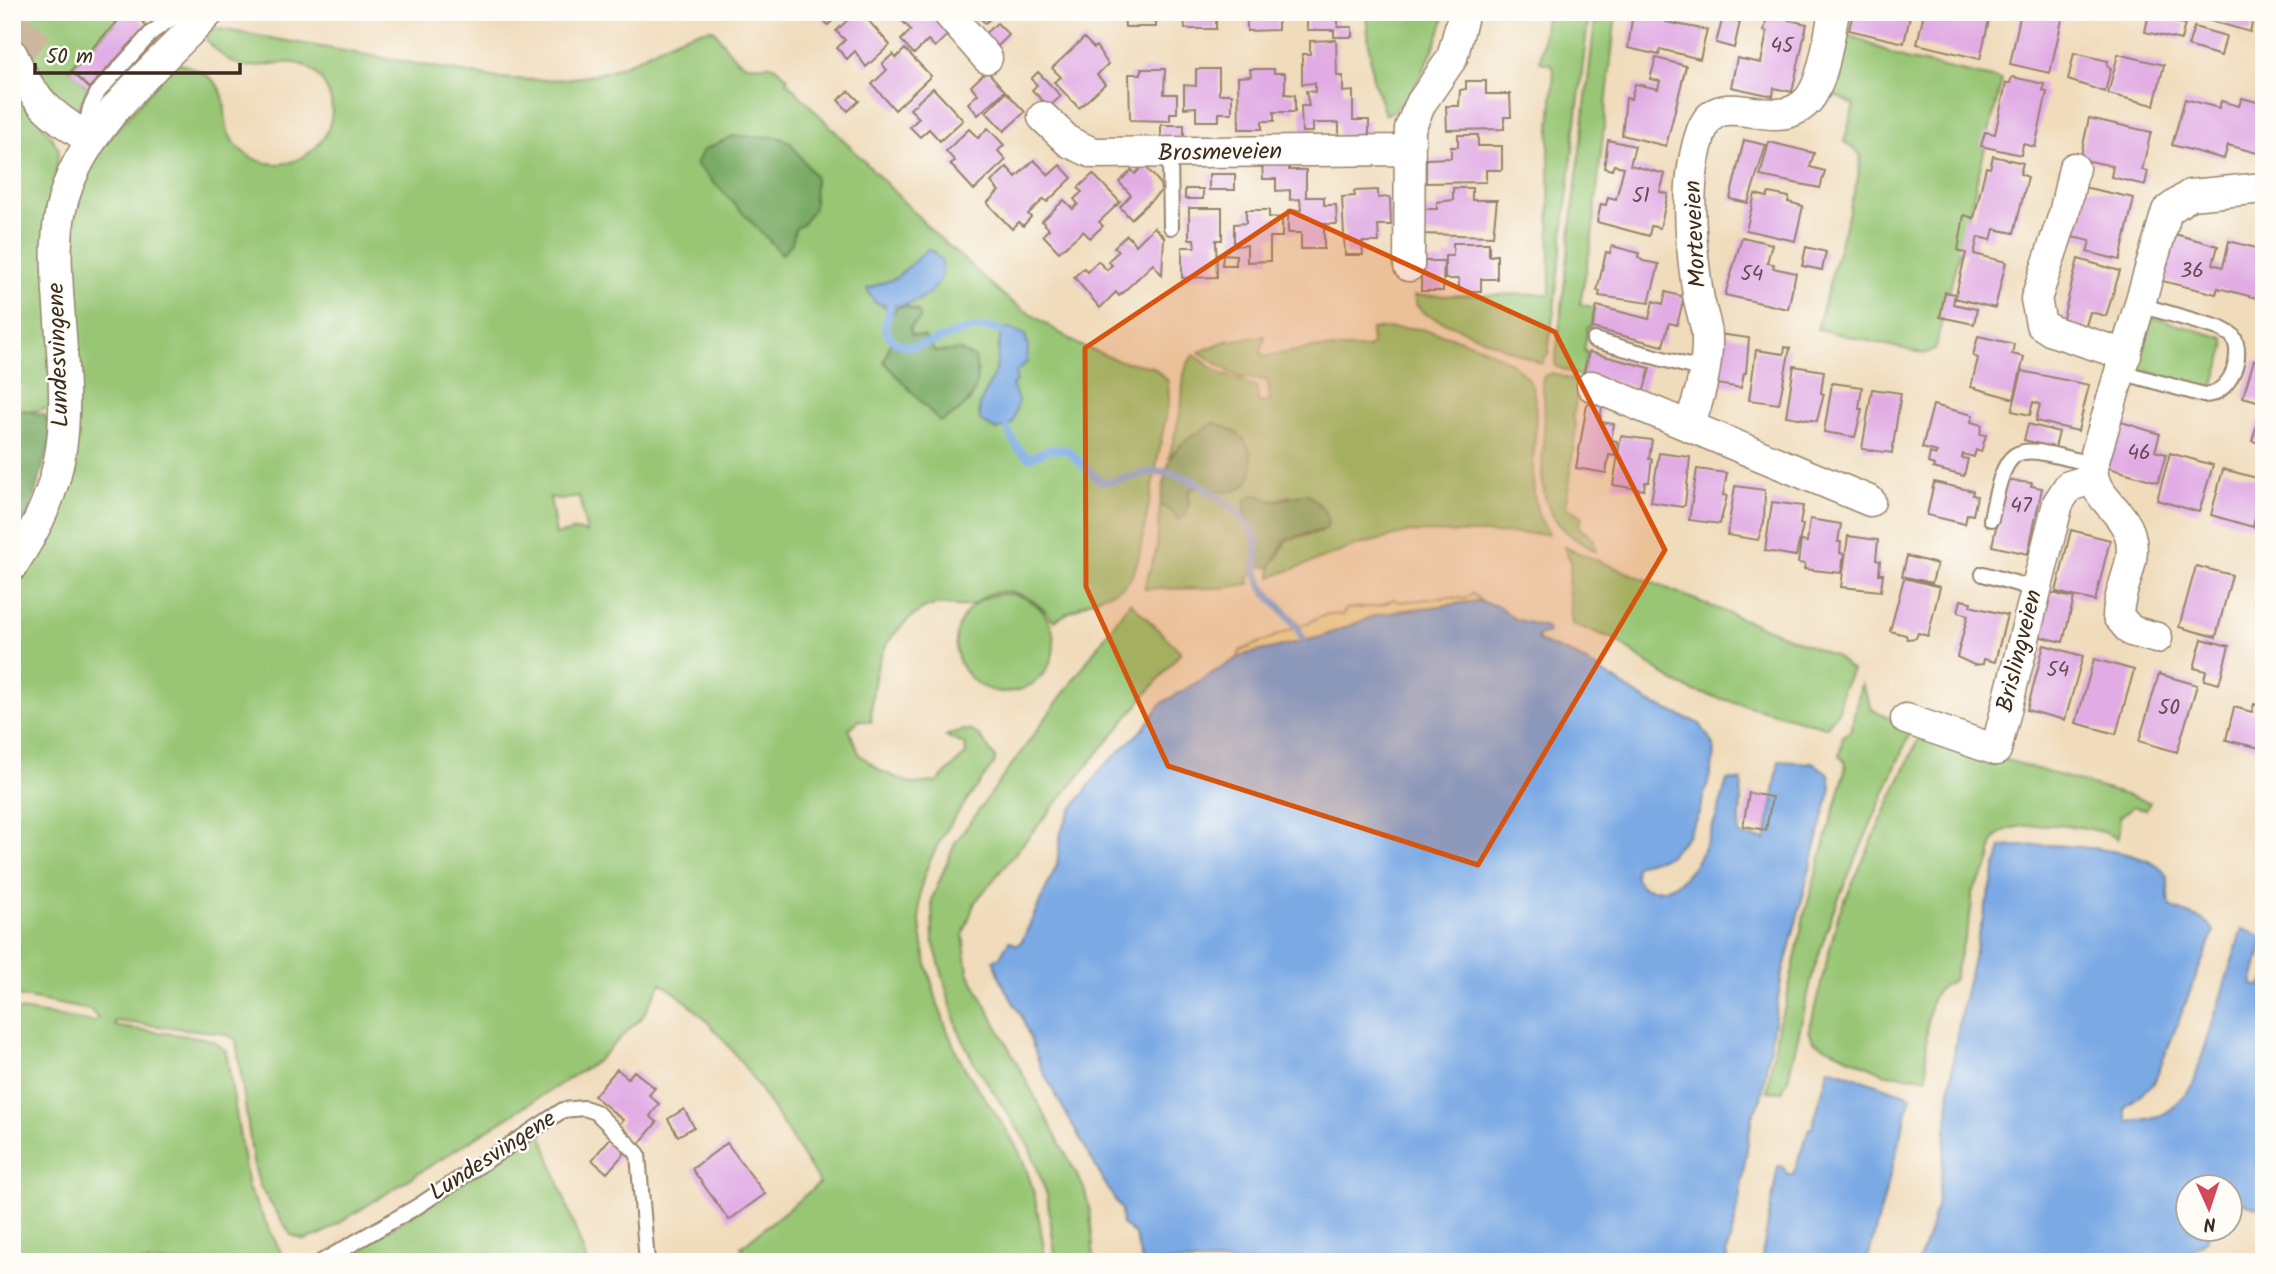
<svg xmlns="http://www.w3.org/2000/svg" width="2276" height="1274" font-family="Kalam,sans-serif">
  <rect width="100%" height="100%" fill="#fdfcf7"/>
  <filter id="ink" filterUnits="userSpaceOnUse"><feTurbulence type="fractalNoise" baseFrequency=".0143" numOctaves="2"/><feDisplacementMap in="SourceGraphic" scale="14" xChannelSelector="R" yChannelSelector="G"/><feConvolveMatrix kernelMatrix="1 2 1 2 8 2 1 2 1" color-interpolation-filters="sRGB"/></filter>
  <filter id="wash" filterUnits="userSpaceOnUse"><feTurbulence type="fractalNoise" baseFrequency=".00686" numOctaves="4" result="noise"/><feDisplacementMap in="SourceGraphic" scale="28" xChannelSelector="R" yChannelSelector="G"/><feGaussianBlur stdDeviation="1.57" result="paint"/><feColorMatrix in="noise" values="0 0 0 0 0 0 0 0 0 0 0 0 0 0 0 0 0 1.4 0 .05"/><feComposite in="paint" operator="in"/></filter>
  <g filter="url(#wash)">
    <rect width="100%" height="100%" fill="#f0dcbb"/>
    <path fill="#98c674" stroke="#6a7849" stroke-width="2" fill-rule="evenodd" d="M12 12H124L70 69 88 88 78 110 61 106C41 79 12 48 12 12Z
      M1366 12H1445C1441 38 1411 107 1385 115L1372 75Z
      M1527 12H1589L1554 309 1548 354 1542 364 1425 314 1417 306 1414 296 1550 294 1549 144 1554 71 1552 64 1540 62 1546 15Z
      M1596 12H1616L1592 238 1580 304 1595 308 1591 327H1588L1584 351 1588 352 1582 377 1555 366Z
      M214 28 497 78C538 81 584 82 622 66 652 53 679 32 713 29 722 40 734 62 748 65 772 68 766 57 788 78L786 81 934 233 1009 300 1079 345 1117 360 1153 367 1168 381 1169 400 1139 556C1129 592 1123 586 1094 599 1080 606 1067 614 1054 621 1038 601 1015 585 989 594 982 597 978 602 971 605 963 609 945 603 935 605 924 607 915 614 907 621 875 648 872 682 871 722L859 720 849 729 859 754 881 771 912 784 937 782 966 754 965 745 946 736C976 722 978 735 995 757V762C969 799 937 835 923 879 909 926 941 1027 965 1068 982 1097 1005 1123 1020 1154 1036 1188 1040 1225 1046 1262H751L741 1247 820 1183C774 1115 732 1028 661 983L643 1016 597 1061 320 1235 304 1240 291 1235 260 1187 253 1161 236 1039 221 1033 115 1021V1026L118 1027 203 1038 213 1041 226 1051 248 1188 286 1262H45L12 1249V1009L94 1022 98 1018 90 1010 12 995V585L45 536 66 239 92 158 175 62C255 85 204 119 242 151 291 191 357 130 322 81 299 48 271 70 244 66 227 63 212 47 202 34ZM733 136 777 137 789 141 815 177C812 198 814 218 795 229ZM927 250 934 251 936 287 919 300 905 306 917 310 920 319 909 328C911 337 917 336 924 336L935 352H948L978 370 971 400 941 421 884 362 892 337 886 321 897 308 884 307 867 289 896 278ZM1001 332 1025 335C1029 349 1028 362 1016 372V381L1012 385 1013 423 997 430 979 415 980 404 996 370ZM579 496 587 533 577 530 556 535 550 497 562 500Z
      M1844 33 1905 59 2002 80 1935 349 1925 354 1817 329 1858 178 1861 155 1844 142 1854 105 1829 92Z
      M12 79 59 149 53 198 57 406 35 411 12 409Z
      M2151 317 2224 338 2226 346 2213 387 2202 389 2137 368Z
      M1411 328C1442 331 1521 355 1532 387 1541 416 1531 450 1533 479 1534 491 1534 505 1539 516 1542 523 1547 528 1549 534L1411 532 1359 545 1271 577V562L1278 558 1286 540 1321 532 1290 496 1269 501 1247 520 1258 536 1257 561 1251 563 1252 575 1248 577 1250 584 1222 588 1144 589 1157 547 1160 505 1173 512 1189 505V493L1193 487 1218 493 1215 423 1188 439 1169 457C1173 441 1178 425 1181 408 1184 389 1180 369 1194 355L1222 374 1257 387 1258 402H1270L1268 381 1238 377 1199 352 1226 341 1265 336 1261 353 1264 357 1311 348H1369L1372 345 1371 329Z
      M1552 373 1580 383 1573 416 1576 427 1566 507 1582 516 1579 527 1594 540 1596 551C1512 510 1555 454 1542 382L1544 376Z
      M1564 547 1835 656 1852 670 1842 691 1839 711 1826 727 1693 691 1674 682 1614 639 1572 624 1568 586 1571 562Z
      M956 643a49 49 0 1 1 98 0a49 49 0 1 1-98 0Z
      M1130 602 1181 652 975 902 963 935 968 972 1084 1188 1090 1211 1094 1262H1056L1047 1195 1029 1146 973 1061 957 1027 933 941 932 899 955 843Z
      M1861 684 1872 709 1911 731 1833 911 1813 973 1788 1079 1782 1092 1767 1091 1779 1021 1785 1007 1804 916 1844 776 1846 762 1839 756 1843 736 1851 730Z
      M1920 735 1995 762 2001 763 2003 759 2150 802 2146 810 2133 806 2120 817 2118 839C2098 824 2016 818 1998 835 1989 844 1992 854 1989 865 1985 875 1976 883 1972 893 1973 921 1959 951 1954 979 1948 984 1940 986 1936 993 1923 1010 1927 1057 1927 1078L1886 1074 1813 1041 1809 1031 1839 913Z
      M541 1133 587 1262H336L354 1252Z"/>
    <path fill="#7aab66" stroke="#5a6a42" stroke-width="2" d="M733 136 777 137 789 141 815 177 814 208 803 224 795 229 792 243 782 254 696 164 703 150Z
      M905 306 920 314V319L909 328 912 335 924 336 935 352 959 350 975 358C982 392 969 408 940 422L884 362 892 337 886 321 897 308Z
      M12 409 45 415 53 433 29 512 12 540Z
      M1215 423C1226 427 1240 432 1246 443 1255 458 1255 485 1236 490 1220 495 1209 487 1193 487L1189 493 1187 513 1178 520 1173 512 1160 505C1169 455 1167 448 1215 423Z
      M1307 493C1318 503 1332 514 1326 529L1286 539 1270 568 1260 566C1255 558 1260 552 1259 543 1257 525 1243 523 1245 500 1260 489 1261 499 1274 502Z"/>
    <path fill="#eeda9e" stroke="#94825e" stroke-width="2" d="M1472 593 1482 602 1401 610 1321 637 1238 658 1240 651 1328 614 1342 615 1346 609 1380 606 1394 599 1400 602 1448 597 1465 599Z"/>
    <path fill="#7aa9e4" stroke="#5a6a81" stroke-width="2" d="M928 249 941 259C950 295 903 314 874 302L867 289 896 278Z
      M1009 328 1025 335 1028 347 1027 362 1016 372V381L1012 385 1018 401 1013 423 997 430 980 421V404L996 370 1001 331Z
      M1477 601 1498 606 1515 619 1546 627 1548 633 1538 636V641L1578 657 1649 702 1700 724 1714 745 1713 764 1699 813 1687 836 1669 856 1636 865 1635 876 1641 886C1694 909 1717 816 1727 780L1742 781 1739 835 1766 840 1779 761 1813 763 1829 774 1831 788 1781 980 1761 1099 1752 1116 1736 1219 1726 1254 1728 1262H1142L1135 1235 1122 1224 1121 1209 1111 1194 1042 1070 1022 1017 1004 987 993 960 999 958 1009 941 1017 945 1022 941 1057 865 1061 831 1070 812 1102 768 1143 729 1162 703 1243 655 1321 637 1376 615Z
      M2047 845C2073 846 2155 850 2167 877 2170 886 2166 896 2170 905 2184 917 2204 914 2214 931L2154 1083 2124 1108 2128 1122C2164 1118 2173 1113 2194 1082L2242 929 2264 937 2252 985 2260 986 2264 982V1210L2231 1198 2230 1186H2188V1228L2207 1229V1239L2178 1262H1918C1949 1195 1944 1113 1956 1041 1967 975 1985 911 2001 847Z
      M1829 1068 1911 1096 1867 1262H1761L1778 1166H1782L1788 1175H1793L1809 1128H1812Z"/>
    <g fill="none" stroke-linecap="round" stroke-linejoin="round">
      <path stroke="#7aa9e4" stroke-width="8" d="M890 307 885 328C904 375 964 313 1001 331
        M1007 428 1017 447 1029 458 1050 449 1067 450 1101 482C1121 482 1139 472 1159 472 1188 471 1242 509 1254 535 1260 548 1253 563 1258 577 1268 604 1294 612 1303 641"/>
    </g>
    <g id="blocks">
      <path fill="#e1ace4" d="M126 12H132L147 26 89 88 71 71Z
        M816 12H842L828 25Z
        M856 12H861L890 45 866 67 855 51 847 59 837 48 845 40 836 31Z
        M894 12H934L952 31 935 47 928 40 914 54 901 40 911 30Z
        M964 12H999L985 23 977 15 972 20Z
        M1124 12H1156V27H1125Z
        M1173 12H1216V29H1185L1184 15H1173Z
        M1233 12H1278V30L1247 31V17H1233Z
        M1295 12H1338V27H1352V37H1334V30H1307V16H1295Z
        M1633 12H1669L1666 22 1707 30 1700 59 1660 49 1659 55 1628 48Z
        M1708 12H1727L1726 18 1740 22 1734 48 1716 43 1723 17Z
        M1761 12H1795L1794 19 1788 20 1807 24 1792 92 1774 88 1773 96 1731 87 1737 58 1761 63 1767 32 1764 31 1767 17 1771 15Z
        M1853 12H1911L1904 43 1849 30Z
        M1924 12H1971L1970 16 1989 20 1980 59 1917 44Z
        M2021 12 2063 15 2050 73 2010 64Z
        M2129 12H2167L2165 20 2185 24 2181 40 2145 32 2148 18Z
        M2210 12H2255L2250 32 2208 20Z
        M997 23 1009 35 996 48 983 35Z
        M2194 27 2226 36 2221 56 2188 46Z
        M1084 38 1094 48 1096 46 1108 64 1097 75 1105 84 1079 108 1054 82 1061 77 1052 68Z
        M1336 40 1337 76H1343V92L1353 91V120H1369V145H1339V123H1313V132H1302L1301 106H1309L1306 91 1315 92V83L1302 84V54H1310V41Z
        M905 49 931 76 895 110 872 84 887 70 882 64 893 54 896 58Z
        M2074 53 2108 61 2107 66 2111 68 2105 92 2068 80Z
        M2118 54 2164 65 2154 105 2108 94Z
        M1656 58 1686 66 1666 146 1622 135 1626 98 1631 99 1635 84 1658 89 1660 81 1650 79Z
        M1141 69H1165L1164 94H1177V113H1170V121L1130 120 1129 74H1141Z
        M1196 69H1219V94H1232V113H1219V121H1196V107L1184 108V85L1196 86Z
        M1250 69H1274V73H1285V94L1295 95V112H1274V121H1262V129H1239L1238 77 1251 76Z
        M987 71 1005 91 978 115 968 103 978 94 971 86Z
        M1038 72 1061 96 1049 107 1032 90 1037 85 1031 79Z
        M2012 77 2044 84 2043 91 2047 92 2035 147 2023 144 2021 155 1981 146 1985 132 1995 134 2006 83H2010Z
        M1466 81H1486V94H1510L1511 117H1504V129L1447 130 1446 106H1459L1460 90 1466 89Z
        M933 88 963 120 940 141 929 129 920 137 910 127 919 118 910 109Z
        M849 91 859 101 848 111 838 100Z
        M1006 92 1025 112 1004 131 986 112Z
        M2242 98 2264 104V155L2228 145 2224 159 2172 145 2185 99 2219 108 2221 101 2239 106Z
        M2089 118 2151 132 2142 170 2148 171 2145 185 2111 177 2113 166 2080 159Z
        M1161 125H1184V144H1161Z
        M988 128 1004 145 998 151 1006 160 974 190 950 164 955 161 946 151 969 129 978 138Z
        M1458 135H1478V146H1502V170H1486V182L1426 183V159L1451 158V147H1458Z
        M1608 140 1635 146 1630 165 1665 174 1660 192 1668 194 1660 228 1651 226 1649 236 1597 222 1601 204 1606 205 1608 197 1616 199 1624 167 1614 165 1612 170 1604 168Z
        M1744 140 1766 145 1748 203 1730 199Z
        M1769 142 1814 153 1810 167 1825 171 1820 188 1760 176Z
        M1993 156 2023 163 2020 174 2028 177 2014 233 1994 229 1991 240 1978 237 1974 254 2006 262 1995 308 1955 298 1966 253 1958 250 1964 215 1974 218 1986 167 1990 168Z
        M1034 160 1049 175 1060 165 1072 178 1047 202 1044 199 1028 214 1031 217 1023 226 1019 222 1012 229 987 203 999 191 991 182 1007 167 1016 177Z
        M1289 163V170H1306V197H1324V205H1336L1337 224H1324V249H1301V233H1288V211L1301 210 1300 199 1290 200V190L1276 191V179H1263L1262 164Z
        M1144 165 1160 183 1161 191 1131 219 1120 207 1131 195 1119 182 1132 170 1135 174Z
        M1093 174 1120 202 1099 222 1103 226 1090 238 1083 231 1059 252 1043 235 1049 229 1042 221 1064 200 1073 209 1078 204 1074 199 1082 192 1078 188Z
        M1209 174H1235V190H1209Z
        M2083 187 2134 198 2120 260 2087 252 2090 241 2072 237Z
        M1453 188H1472V200H1497L1493 236 1421 234V209H1437V202L1453 200Z
        M1185 189H1203V199H1185Z
        M1378 190V198L1390 197 1391 225H1378L1379 242H1362L1363 255H1345L1342 197 1355 196 1354 191Z
        M1769 193 1789 197 1788 202 1803 206 1795 241 1746 230 1755 194 1767 197Z
        M1189 208H1222V240H1216L1217 277 1182 278V247H1195L1194 239H1189Z
        M1246 210H1269V217L1282 218V237H1270V261L1247 262V245L1234 246V224L1246 223Z
        M1154 227 1164 237 1162 275 1153 264 1119 296 1116 292 1100 308 1074 277 1084 268 1087 272 1098 261 1107 270 1112 265 1108 261 1119 251 1114 247 1127 235 1136 245Z
        M2175 234 2218 246 2213 264 2223 267 2229 241 2264 250V297L2260 299 2218 288 2216 294 2162 281Z
        M1742 237 1772 244 1767 263 1774 264 1773 268 1796 273 1788 309 1725 295Z
        M1453 243H1489V256L1497 255V279H1481V291H1459V279H1445V256H1453Z
        M1612 246 1639 253 1638 257 1643 261 1659 264 1649 303 1599 296 1600 291H1597L1606 252 1610 253Z
        M1806 247 1826 252 1822 270 1802 266Z
        M1223 254 1236 255V265H1222Z
        M2078 259 2120 271 2106 316 2090 312 2085 329 2062 322Z
        M1421 261H1444L1443 291H1421Z
        M1666 292 1684 297 1677 325 1669 323 1663 346 1592 328 1597 306 1649 319 1653 301 1663 304Z
        M1945 292 1955 294 1953 304 1977 309 1974 324 1940 317Z
        M1718 334 1749 338 1746 373H1744L1741 388 1711 383Z
        M1978 336 2014 344 2012 354 2024 357 2014 399 1971 387 1978 358 1973 356Z
        M1785 347 1790 348 1779 404 1749 400 1756 350 1784 354Z
        M1589 352 1650 368 1644 390 1583 374Z
        M2254 360 2264 362V403L2243 397Z
        M1794 366 1824 371 1821 393 1824 394 1817 421 1786 416Z
        M2022 371 2089 385 2078 431 2036 421 2040 404 2033 402 2030 415 2012 411Z
        M1832 383 1862 387 1859 409H1862L1855 437 1824 432Z
        M1872 389 1901 393 1892 453 1862 449Z
        M1587 404 1602 406 1600 422 1614 424 1611 440 1617 441 1615 456 1609 455 1606 473 1576 468Z
        M1933 405 1973 415 1971 422 1982 425 1980 434 1986 435 1981 452 1976 450 1974 457 1963 454 1962 458 1968 459 1964 476 1933 468 1934 465 1928 463 1930 453 1936 455 1937 452 1922 448Z
        M2118 421 2160 434 2155 451 2166 454 2158 482 2105 467Z
        M2258 421 2264 423V444L2252 441Z
        M2028 424 2059 432 2055 448 2024 440Z
        M1621 436 1652 440 1649 459H1652L1649 482H1645L1644 490 1613 485Z
        M1659 453 1690 457 1685 505 1682 507 1651 502Z
        M2170 453 2213 465 2199 512 2157 500Z
        M1697 469 1727 473 1723 495 1727 496 1720 524 1689 520Z
        M2223 469 2264 480 2253 527 2211 515Z
        M2006 480 2032 483 2031 486 2042 488 2028 554 1992 546Z
        M1934 482 1973 491 1972 495 1977 496 1973 515 1967 514 1965 524 1927 515Z
        M1735 486 1765 490 1764 522 1758 540 1727 535Z
        M1772 502 1803 506 1800 524 1803 525 1796 556 1765 551Z
        M1810 519 1841 524 1838 542H1841L1840 553 1844 554 1841 573 1804 569 1805 564 1798 563 1801 541 1807 542Z
        M2071 530 2110 540 2095 601 2056 592Z
        M1848 536 1878 540 1876 560 1880 561 1879 574H1883L1881 591 1841 587Z
        M1907 556 1937 564 1932 583 1902 576Z
        M2196 566 2232 575 2216 637 2179 627Z
        M1904 578 1940 587 1928 636 1918 633 1916 638 1907 639 1906 635 1890 631Z
        M2043 591 2074 598 2063 642 2033 635Z
        M1961 600 1971 602 1970 606 2007 615 1995 662 1984 659 1983 664 1974 665 1957 657 1968 615 1958 612Z
        M2202 639 2229 646 2219 684 2204 680 2206 671 2194 668Z
        M2044 645 2083 656 2065 720 2027 710Z
        M2094 659 2134 670 2116 734 2076 723Z
        M2159 674 2197 685 2177 752 2139 741Z
        M2254 704 2264 707V749L2226 740 2234 707 2252 712Z
        M1749 793 1772 797 1766 830 1743 826Z
        M617 1069 628 1078 634 1071 655 1088 649 1095 659 1104 650 1116 657 1122 639 1144 619 1125 623 1120 594 1096Z
        M684 1109 694 1127 678 1136 668 1119Z
        M611 1137 627 1150 607 1173 592 1160Z
        M727 1143 765 1194 729 1220 692 1169Z"/>
    </g>
  </g>
  <g filter="url(#ink)">
    <use href="#blocks" fill-opacity="0" stroke="#96836c" stroke-width="2"/>
    <g fill="none" stroke-linecap="round" stroke-linejoin="round">
      <path stroke="#ccb89c" stroke-width="38" stroke-dasharray="38 19" stroke-linecap="butt" d="M12 54 45 12"/>
      <defs>
        <path id="lane" d="M84 135 90 108 98 92 152 32 174 17 193 12
          M1170 154 1171 227
          M1594 340 1703 370
          M2121 372 2204 395C2230 395 2246 355 2232 335L2219 328 2140 305
          M1991 519C2008 434 2015 447 2093 464
          M1983 574 2035 589
          M321 1262 418 1206 563 1110 584 1108 596 1112 638 1154 647 1262"/>
        <path id="street" d="M947 12 987 58
          M12 54C31 99 50 115 91 140
          M1043 117 1069 142 1093 153 1408 150
          M2074 168 2064 214 2036 299 2041 324 2052 331 2126 355
          M1409 266 1410 128 1421 103 1452 58 1464 12
          M1592 386 1870 501
          M1689 424C1700 399 1708 364 1707 336 1706 322 1700 308 1698 294 1690 242 1684 180 1702 130 1720 83 1777 138 1809 99 1824 81 1829 35 1834 12
          M12 566C76 471 66 414 59 306 56 265 53 224 68 185 94 117 159 64 209 12
          M2157 638 2131 631 2118 616C2118 588 2138 563 2130 535 2122 507 2088 495 2093 464L2167 211 2190 195 2264 188
          M1906 719 1996 750 2058 503 2069 486 2093 479"/>
      </defs>
      <use href="#lane" stroke="#96836c" stroke-width="18"/>
      <use href="#street" stroke="#96836c" stroke-width="33"/>
      <use href="#lane" stroke="#fff" stroke-width="14"/>
      <use href="#street" stroke="#fff" stroke-width="30"/>
    </g>
  </g>
  <path fill="#d7540e" fill-opacity="0.2" stroke="#d7540e" stroke-width="5" stroke-linejoin="round" d="M1290 211 1555 332 1665 550 1478 865 1168 766 1086 587 1085 348Z"/>
  <g text-anchor="middle" dominant-baseline="central" stroke-width="5" stroke-linejoin="round" paint-order="stroke">
    <g font-size="21" fill="#644a50">
      <text x="1782" y="46">45</text>
      <text x="1641" y="196">51</text>
      <text x="2192" y="271">36</text>
      <text x="1752" y="274">54</text>
      <text x="2139" y="453">46</text>
      <text x="2021" y="506">47</text>
      <text x="2058" y="670">54</text>
      <text x="2169" y="708">50</text>
    </g>
    <g font-size="24" fill="#3b2a1e" stroke="#fdfcf7">
      <text transform="translate(1220 153) rotate(-1)">Brosmeveien</text>
      <text transform="translate(1696 234) rotate(-93)">Morteveien</text>
      <text transform="translate(59 355) rotate(-92)">Lundesvingene</text>
      <text transform="translate(2020 651) rotate(-76)">Brislingveien</text>
      <text transform="translate(493 1156) rotate(-33)">Lundesvingene</text>
    </g>
  </g>
  <rect width="2276" height="1274" fill="none" stroke="#fdfcf7" stroke-width="42"/>
  <g transform="translate(2209 1208) rotate(177)"><circle r="33" fill="#fdfcf7" stroke="#afa8a0" stroke-width="2"/>
  <path d="M0-5L12 26L0 18L-12 26Z" fill="#d1495b"/>
  <text y="-10" font-size="19" font-weight="bold" text-anchor="middle" fill="#3b2a1e">N</text>
  </g>
  <path d="M35 63v10h205v-10" fill="none" stroke="#3b2a1e" stroke-width="3.5"/>
  <text x="46" y="63" font-size="21" fill="#3b2a1e" stroke="#fdfcf7" stroke-width="5" paint-order="stroke">50 m</text>
</svg>
